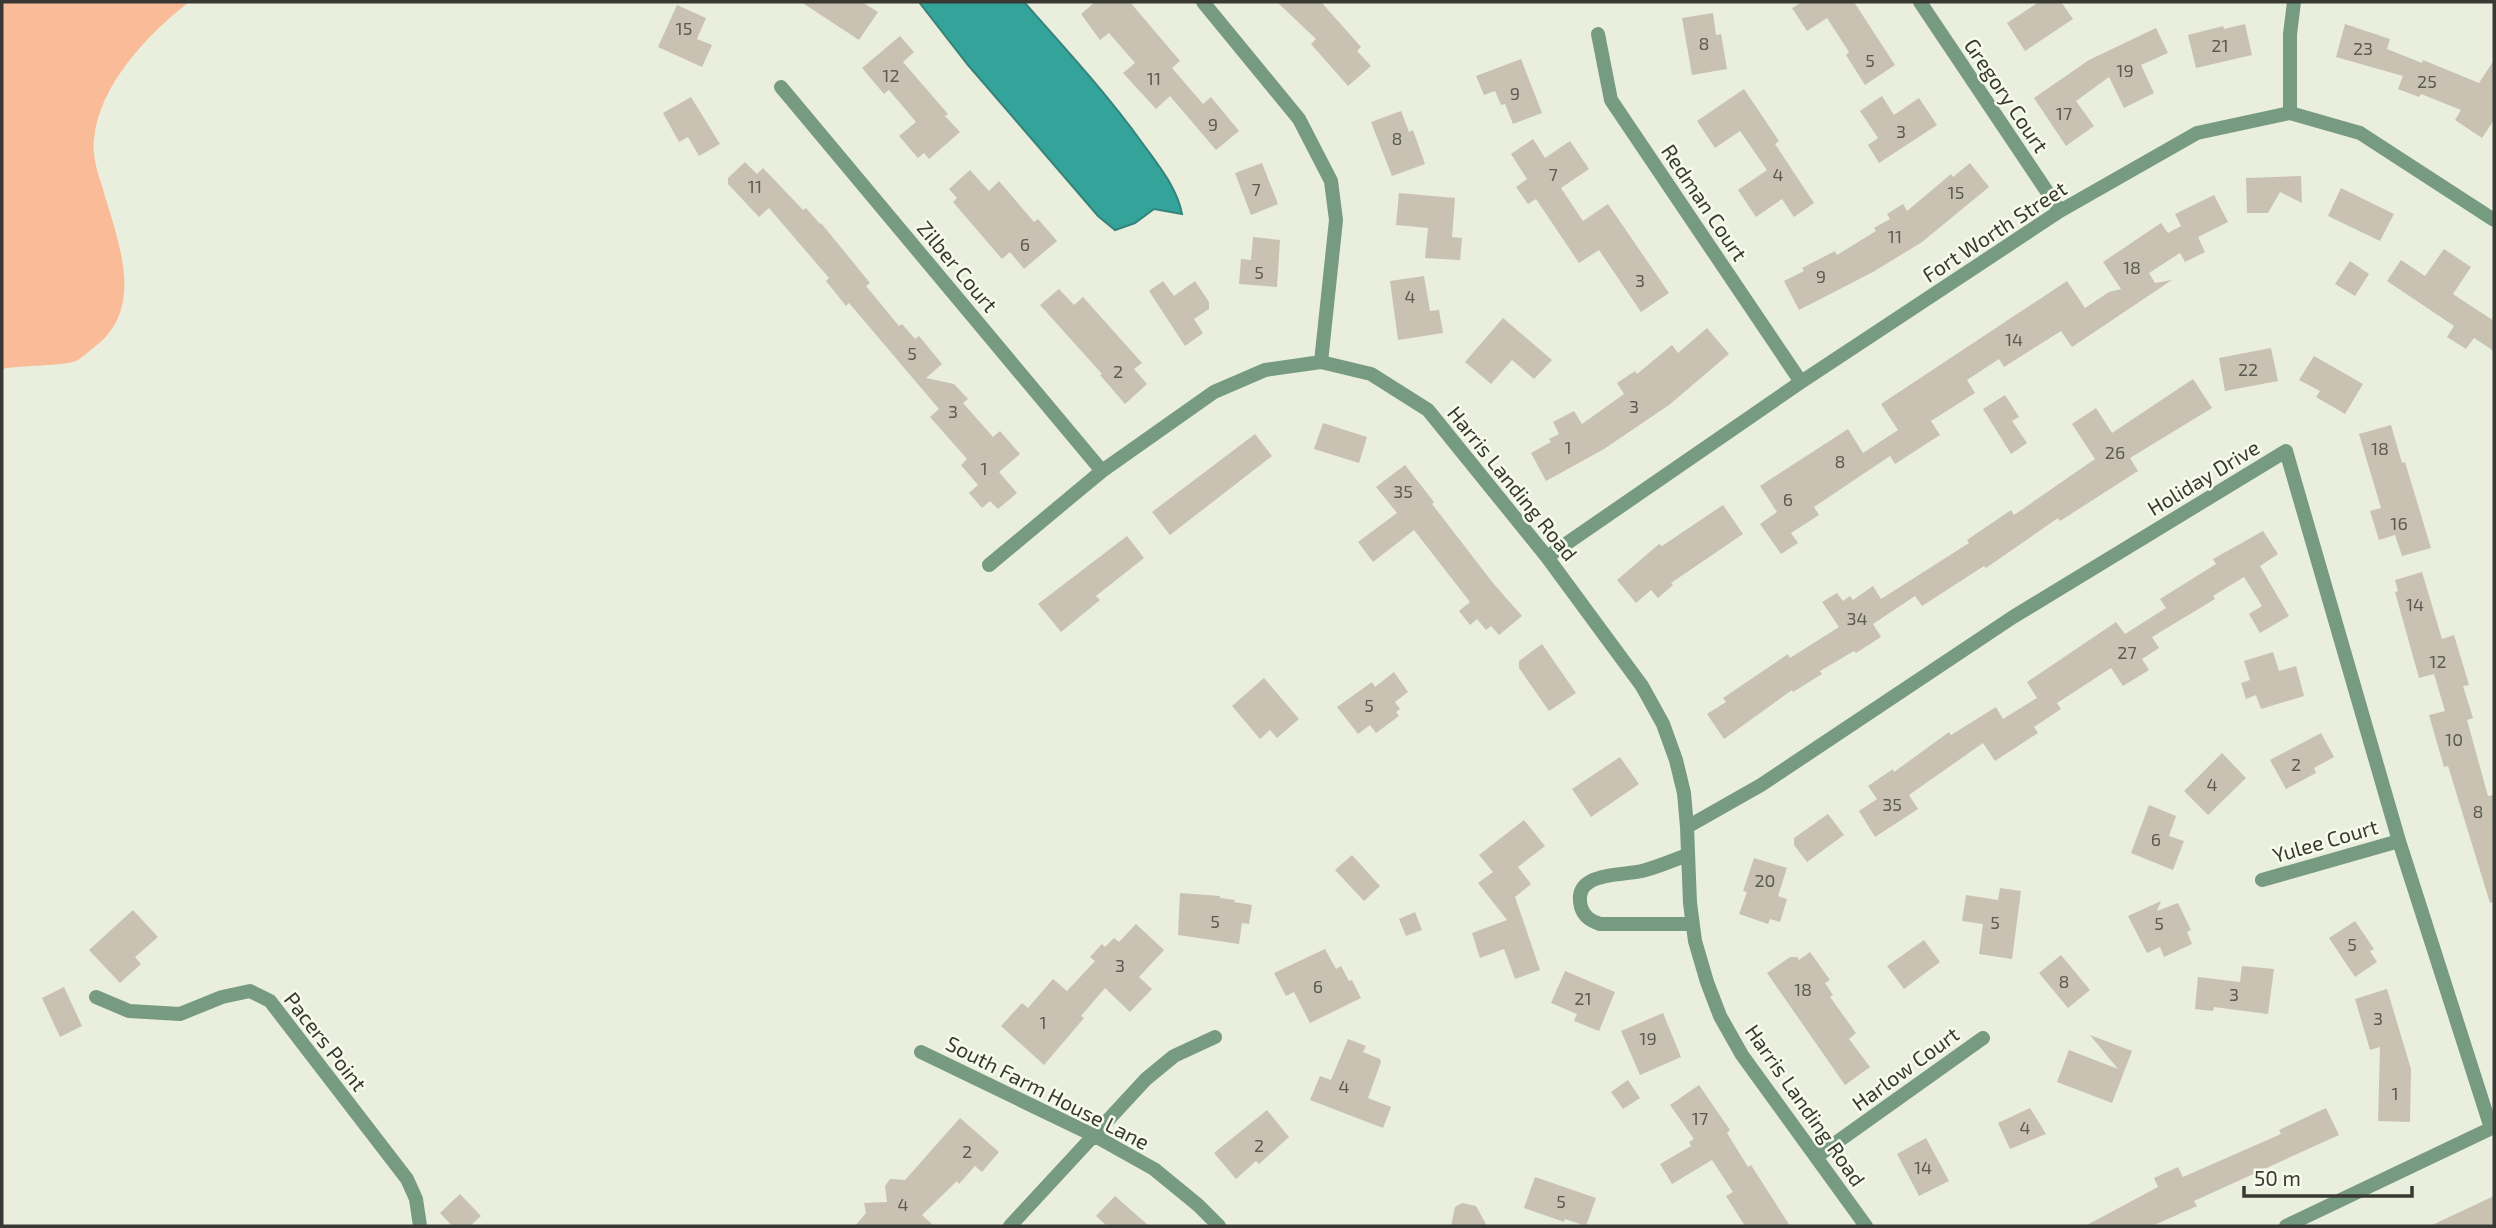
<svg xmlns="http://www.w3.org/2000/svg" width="2496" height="1228" font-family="'Exo 2',sans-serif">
  <rect width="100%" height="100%" fill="#eaeedd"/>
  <path fill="#f9bb98" d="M2 2H189C148 34 99 85 94 139 92 155 97 171 102 186 117 240 148 308 93 348 88 352 82 358 76 361 64 366 20 365 2 369Z"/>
  <path fill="#34a39a" stroke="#35837b" stroke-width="2" d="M919 2H1024C1065 48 1107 94 1143 144 1159 166 1177 188 1182 214L1154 209 1135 223 1115 230 1098 216 968 65Z"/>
  <path fill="#c9c2b2" d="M801 2H862L878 12 859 40Z
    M1095 2H1130L1180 61 1172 68 1203 104 1211 97 1239 131 1216 150 1170 96 1156 109 1123 73 1135 63 1109 33 1100 40 1081 14Z
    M1277 2H1321L1361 47 1357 51 1371 66 1348 86 1311 44 1316 39Z
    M1802 2H1854L1895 65 1865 85 1846 55 1849 52 1827 18 1807 31 1792 8Z
    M2039 2H2061L2073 19 2025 51 2007 23Z
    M677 5 706 18 697 39 712 45 702 67 658 47Z
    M1713 13 1716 35 1721 34 1727 69 1692 75 1682 18Z
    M2245 24 2252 55 2196 68 2188 35 2223 26 2224 29Z
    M2345 24 2390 39 2387 49 2422 63 2423 60 2479 83 2494 60V120L2482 138 2455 120 2461 110 2421 94 2419 97 2398 89 2403 76 2336 57Z
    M2156 28 2168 53 2141 65 2154 93 2124 108 2109 77 2076 101 2094 126 2066 146 2034 98 2089 60Z
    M900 36 914 52 903 62 948 114 945 116 960 132 929 159 924 153 918 158 899 136 916 122 889 90 884 94 862 68Z
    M1521 59 1542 113 1513 124 1505 104 1501 105 1495 91 1484 95 1476 76Z
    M1744 89 1779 141 1775 144 1814 203 1794 217 1782 199 1756 217 1738 190 1767 170 1740 131 1715 148 1697 121Z
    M1882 96 1894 115 1919 98 1937 125 1879 163 1868 145 1878 138 1860 111Z
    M691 97 720 144 699 156 688 137 679 142 663 113Z
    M1401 111 1409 132 1413 130 1425 164 1392 176 1371 122Z
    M1533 139 1545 158 1570 141 1589 169 1561 188 1583 221 1608 204 1669 293 1641 312 1599 250 1579 263 1536 199 1528 204 1516 187 1527 179 1511 154Z
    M745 162 757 174 763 168 803 210 806 208 820 224 821 223 870 283 866 286 899 326 902 324 915 339 919 336 942 364 926 378 954 384 968 399 963 403 993 437 1000 431 1020 454 999 472 1017 493 998 509 990 501 982 508 969 493 978 485 961 465 967 459 930 417 939 409 849 303 846 306 826 281 829 278 769 208 759 217 728 184V178Z
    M1262 163 1278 204 1251 215 1235 173Z
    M1970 163 1989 187 1922 242 1873 272 1799 310 1784 281 1804 271 1802 268 1835 251 1837 255 1876 231 1874 228 1890 219 1887 214 1903 204 1907 211 1951 174 1953 177Z
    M970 170 989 191 999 181 1034 222 1038 219 1057 241 1024 269 1010 252 1002 259 953 202 957 198 949 189Z
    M2301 176 2302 203 2280 192 2268 213H2247L2246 178Z
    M2341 188 2394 214 2380 241 2328 216Z
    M1399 193 1455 198 1452 237 1462 238 1460 260 1425 258 1428 228 1396 225Z
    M2214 195 2228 222 2198 237 2205 252 2185 262 2180 253 2149 273 2155 283 2172 280 2072 347 2061 331 2004 367 1999 359 1967 380 1975 393 1931 421 1940 435 1895 464 1890 456 1814 507 1819 515 1791 533 1798 543 1781 554 1760 524 1777 512 1760 486 1848 429 1863 453 1898 430 1881 404 2067 281 2085 308 2109 292 2121 289 2103 262 2161 223 2168 233 2181 226 2175 214Z
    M1253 237 1280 240 1277 287 1239 284 1241 259 1251 260Z
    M2444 249 2471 267 2453 294 2494 321V351L2474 338 2466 349 2447 337 2454 326 2387 281 2401 260 2425 276Z
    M2350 261 2369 274 2355 296 2335 284Z
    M1424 276 1430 311 1439 310 1443 333 1398 340 1390 281Z
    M1163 281 1174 296 1195 281 1209 302V309L1194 319 1203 333 1185 346 1149 291Z
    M1059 289 1074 305 1083 297 1142 363 1134 369 1147 384 1125 404 1100 375 1102 374 1040 305Z
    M1503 318 1552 360 1534 379 1512 360 1491 384 1465 362Z
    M1707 328 1729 354 1669 405 1604 449 1546 481 1531 453 1551 442 1549 439 1559 434 1553 422 1574 411 1582 424 1624 394 1617 383 1635 371 1637 374 1672 345 1678 353Z
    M2271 348 2278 381 2225 391 2219 358Z
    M2314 356 2363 384 2345 414 2316 397 2320 391 2299 380Z
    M2193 379 2212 408 2130 458 2138 471 2060 521 2058 518 1986 568 1984 566 1922 606 1915 596 1873 624 1881 637 1856 653 1854 651 1820 671 1822 674 1793 692 1792 690 1724 739 1707 714 1726 702 1723 698 1788 654 1790 658 1839 627 1822 602 1837 593 1843 601 1850 596 1853 600 1873 586 1881 599 1969 543 1967 540 2011 510 2014 515 2095 459 2072 424 2096 408 2112 433Z
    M2005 395 2019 417 2012 421 2027 443 2011 454 1983 409Z
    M1323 423 1367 437 1359 463 1314 449Z
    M2391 425 2402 463 2405 462 2431 548 2402 556 2395 535 2379 540 2370 511 2381 508 2359 434Z
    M1255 434 1272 456 1170 535 1152 512Z
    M1405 465 1434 502 1432 504 1493 583 1522 616 1499 635 1491 626 1486 630 1477 619 1470 625 1459 611 1470 602 1414 530 1373 562 1358 542 1397 513 1376 487Z
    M1723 505 1743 534 1671 583 1673 585 1658 598 1651 590 1636 603 1617 580 1659 544 1662 546Z
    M2263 531 2278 554 2260 566 2289 616 2260 633 2249 614 2262 606 2244 577 2213 596 2215 599 2152 637 2159 648 2142 659 2149 670 2123 686 2111 668 2057 703 2061 709 2034 727 2038 733 1995 761 1983 743 1909 795 1918 809 1875 837 1859 811 1877 799 1868 786 1893 769 1894 772 1949 732 1951 735 1996 707 2003 719 2037 698 2027 682 2116 622 2125 634 2166 608 2160 599 2216 564 2213 559Z
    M1127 536 1144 558 1096 596 1100 600 1061 632 1038 604Z
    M2422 572 2442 639 2454 635 2469 685 2463 686 2473 718 2467 720 2488 796 2494 795V902L2490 903 2448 766 2444 767 2429 715 2445 711 2434 674 2419 678 2395 592 2398 591 2395 580Z
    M1542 644 1576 693 1549 711 1519 668V661Z
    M2273 652 2279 671 2296 666 2304 696 2261 709 2256 695 2246 699 2241 683 2250 680 2244 661Z
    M1394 672 1408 692 1395 702 1400 709 1396 712 1399 716 1376 733 1370 725 1358 734 1337 707 1372 682 1375 687Z
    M1264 678 1299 719 1277 738 1270 730 1260 739 1232 706Z
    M2321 733 2334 757 2314 768 2316 773 2286 789 2270 760Z
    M2222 753 2246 778 2208 815 2184 791Z
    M1620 757 1639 784 1591 817 1572 789Z
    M2149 805 2176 816 2169 836 2184 841 2173 870 2131 853Z
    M1828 814 1844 835 1807 862 1794 845V838Z
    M1524 820 1545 846 1518 867 1531 884 1515 897 1540 970 1515 979 1504 949 1480 958 1472 933 1507 920 1478 883 1493 872 1479 855Z
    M1352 855 1380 886 1364 901 1335 870Z
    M1754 858 1787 868 1778 896 1787 899 1780 922 1770 919 1768 924 1739 914 1747 892 1743 891Z
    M2000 888 2021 891 2012 959 1979 954 1983 924 1962 921 1966 895 1998 900Z
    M1180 893 1220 896V898L1235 900 1234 902 1252 905 1249 924 1242 923 1239 944 1178 935Z
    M2161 901 2157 911 2178 903 2191 930 2187 932 2192 944 2164 957 2160 947 2147 953 2128 916Z
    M133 910 158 937 135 957 141 964 120 983 89 950Z
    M1415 912 1422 930 1406 936 1399 919Z
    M2355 921 2374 949 2370 951 2377 962 2355 977 2329 938Z
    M1136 924 1164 950 1139 977 1152 989 1130 1012 1105 988 1081 1016 1084 1018 1044 1065 1001 1026 1022 1003 1028 1008 1053 979 1067 991 1095 961 1090 957 1102 944 1105 947 1114 938 1119 942Z
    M1924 940 1940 962 1904 989 1887 966Z
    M1325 949 1336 969 1341 966 1349 981 1352 980 1361 998 1310 1023 1294 992 1286 996 1274 973Z
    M1810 952 1830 980 1825 983 1833 995 1830 997 1856 1033 1849 1039 1870 1067 1845 1085 1767 973 1790 957H1797L1799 960Z
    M2061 955 2090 990 2068 1008 2039 973Z
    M2242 966 2274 969 2268 1014 2214 1007 2213 1011 2195 1009 2198 977 2240 982Z
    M1565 971 1615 992 1599 1031 1574 1021 1577 1014 1551 1003Z
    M64 987 82 1026 60 1037 42 998Z
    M2387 989 2411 1069 2410 1122 2378 1121 2380 1047 2370 1050 2355 999Z
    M1663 1013 1681 1057 1640 1075 1621 1031Z
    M2090 1035 2132 1051 2112 1103 2057 1082 2069 1050 2118 1069Z
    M1348 1039 1366 1046 1363 1052 1380 1059 1381 1062 1368 1098 1391 1107 1383 1128 1310 1100 1320 1076 1331 1080Z
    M1628 1080 1640 1098 1623 1109 1611 1092Z
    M1699 1085 1730 1130 1727 1133 1748 1167 1751 1165 1790 1226H1745L1726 1196 1733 1192 1712 1160 1672 1184 1660 1164 1691 1146 1689 1142 1694 1139 1670 1105Z
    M2030 1108 2046 1134 2010 1149 1998 1123Z
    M2326 1108 2339 1135 2194 1201 2197 1206 2152 1226H2085L2158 1187 2154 1178 2178 1167 2183 1177 2281 1134 2279 1130Z
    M1267 1110 1289 1137 1259 1164 1256 1161 1236 1179 1214 1153Z
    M960 1118 999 1152 982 1172 975 1166 959 1184 957 1181 922 1215 934 1226H855L866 1213 864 1203 887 1202 885 1186 890 1179 905 1180Z
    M1926 1138 1949 1181 1919 1196 1897 1154Z
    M1535 1177 1596 1198 1586 1226 1565 1219 1564 1222 1524 1208Z
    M460 1194 481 1216 470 1226H452L440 1213Z
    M1115 1196 1149 1226H1107L1096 1216Z
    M2494 1196V1226H2430Z
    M1462 1203 1476 1206 1487 1226H1451L1455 1207Z"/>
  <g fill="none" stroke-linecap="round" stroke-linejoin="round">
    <path stroke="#779b80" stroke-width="14" d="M1203 2 1299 119 1331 181 1336 220 1321 362
      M1920 2 2060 211
      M1598 34 1611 100 1801 382
      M781 87 1102 471
      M2290 113V34L2294 2
      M1547 557 1801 382 2060 211 2197 133 2290 113 2360 133 2494 220
      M989 565 1102 471 1214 392 1265 370 1321 362 1371 374 1428 410 1547 557 1642 686 1663 724 1676 760 1684 793 1687 827 1690 903 1695 941 1707 982 1720 1016 1742 1055 1866 1226
      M1687 827 1761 785 2013 617 2286 451 2399 841 2491 1128
      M1688 855C1673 860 1658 867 1642 871 1621 876 1572 871 1581 907 1584 917 1591 921 1600 924H1692
      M2262 880 2399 841
      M96 997 129 1011 180 1014 222 997 250 991 270 1001 407 1179 416 1199 420 1226
      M921 1052 1095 1136 1154 1169 1198 1205 1219 1226
      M1816 1157 1983 1038
      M1010 1226 1146 1079 1174 1056 1215 1037
      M2286 1226 2494 1127"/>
  </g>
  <g text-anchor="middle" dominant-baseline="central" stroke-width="5" stroke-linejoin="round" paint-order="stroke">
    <g font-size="18" fill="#5c5b53">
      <text x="684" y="28">15</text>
      <text x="1704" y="43">8</text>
      <text x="2220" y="45">21</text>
      <text x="2363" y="48">23</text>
      <text x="1870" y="60">5</text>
      <text x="2125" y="70">19</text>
      <text x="891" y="75">12</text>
      <text x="1154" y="78">11</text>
      <text x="2427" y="81">25</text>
      <text x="1515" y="93">9</text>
      <text x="2064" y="113">17</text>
      <text x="1213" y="124">9</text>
      <text x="1901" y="131">3</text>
      <text x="1397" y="138">8</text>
      <text x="1553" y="174">7</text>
      <text x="1778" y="174">4</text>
      <text x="755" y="186">11</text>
      <text x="1256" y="189">7</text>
      <text x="1956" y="192">15</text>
      <text x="1895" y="236">11</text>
      <text x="1025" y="244">6</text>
      <text x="2132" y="267">18</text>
      <text x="1259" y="272">5</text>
      <text x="1821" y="276">9</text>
      <text x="1640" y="280">3</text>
      <text x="1410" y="296">4</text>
      <text x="2014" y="339">14</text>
      <text x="912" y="353">5</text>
      <text x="2248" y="369">22</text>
      <text x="1118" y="371">2</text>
      <text x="1634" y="406">3</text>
      <text x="953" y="411">3</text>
      <text x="1568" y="447">1</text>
      <text x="2380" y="448">18</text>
      <text x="2115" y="452">26</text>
      <text x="1840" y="461">8</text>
      <text x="984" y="468">1</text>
      <text x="1403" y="491">35</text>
      <text x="1788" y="499">6</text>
      <text x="2399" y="523">16</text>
      <text x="2415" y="604">14</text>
      <text x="1857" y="618">34</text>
      <text x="2127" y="652">27</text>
      <text x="2438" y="661">12</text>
      <text x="1369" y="705">5</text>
      <text x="2454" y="739">10</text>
      <text x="2296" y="764">2</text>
      <text x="2212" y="784">4</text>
      <text x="1892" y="804">35</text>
      <text x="2478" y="811">8</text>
      <text x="2156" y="839">6</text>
      <text x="1765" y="880">20</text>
      <text x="1215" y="921">5</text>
      <text x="1995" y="922">5</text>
      <text x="2159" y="923">5</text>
      <text x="2352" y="944">5</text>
      <text x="1120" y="965">3</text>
      <text x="2064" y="981">8</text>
      <text x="1318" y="986">6</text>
      <text x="1803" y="989">18</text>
      <text x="2234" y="994">3</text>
      <text x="1583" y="998">21</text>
      <text x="2378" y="1018">3</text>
      <text x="1043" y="1022">1</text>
      <text x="1648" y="1038">19</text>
      <text x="1344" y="1086">4</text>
      <text x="2395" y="1093">1</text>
      <text x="1700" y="1118">17</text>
      <text x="2025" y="1127">4</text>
      <text x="1259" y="1145">2</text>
      <text x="967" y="1151">2</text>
      <text x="1923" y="1167">14</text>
      <text x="1561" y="1201">5</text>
      <text x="903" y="1204">4</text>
    </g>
    <g font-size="21" fill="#383933" stroke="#f7fbea">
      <text transform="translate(2007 95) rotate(56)">Gregory Court</text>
      <text transform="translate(1705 202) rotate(56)">Redman Court</text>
      <text transform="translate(1994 231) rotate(-33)">Fort Worth Street</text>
      <text transform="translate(958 266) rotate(50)">Zilber Court</text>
      <text transform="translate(2203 477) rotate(-31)">Holiday Drive</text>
      <text transform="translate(1513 483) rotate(51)">Harris Landing Road</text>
      <text transform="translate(2325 840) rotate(-16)">Yulee Court</text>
      <text transform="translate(326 1041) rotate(52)">Pacers Point</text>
      <text transform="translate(1905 1068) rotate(-36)">Harlow Court</text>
      <text transform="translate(1048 1092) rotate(27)">South Farm House Lane</text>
      <text transform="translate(1806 1105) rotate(55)">Harris Landing Road</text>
    </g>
  </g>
  <rect width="2496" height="1228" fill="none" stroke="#383933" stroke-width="7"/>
  <path d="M2244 1186v10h168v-10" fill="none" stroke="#383933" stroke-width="3.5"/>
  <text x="2254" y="1186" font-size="21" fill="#383933" stroke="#f7fbea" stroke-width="5" paint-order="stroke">50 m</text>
</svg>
